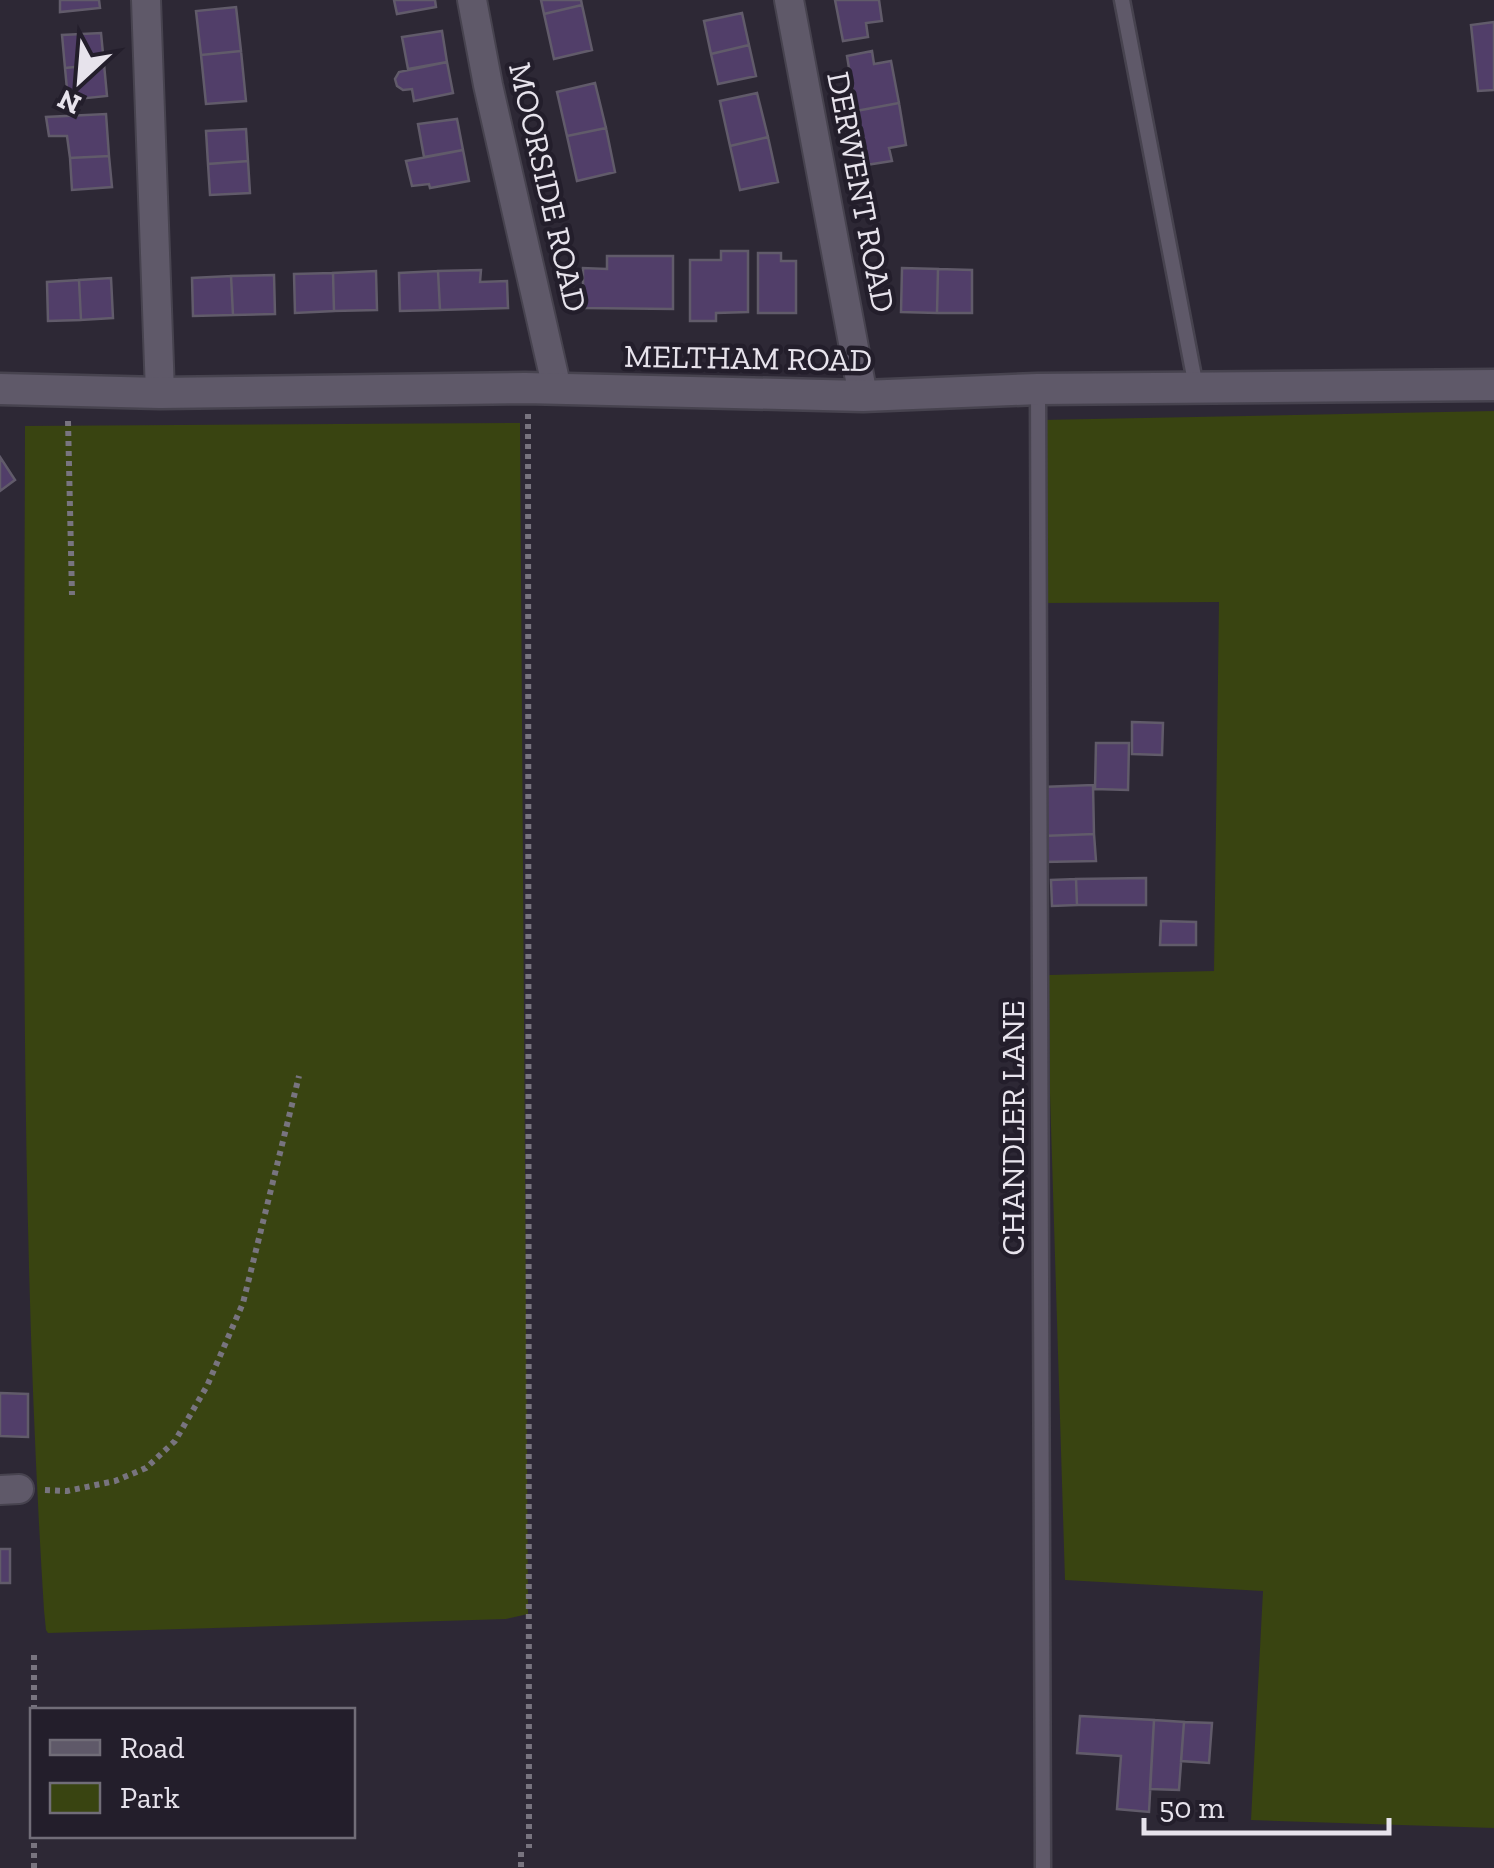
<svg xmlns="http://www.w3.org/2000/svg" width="1494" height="1868" font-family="'Zilla Slab',serif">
  <rect width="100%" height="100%" fill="#2d2835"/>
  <path fill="#394411" d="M1494 411V1828L1251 1820 1263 1591 1065 1580 1050 1094 1049 975 1214 971 1219 602 1045 603 1041 420Z
    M520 423 528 1614 506 1619 48 1633 46 1630 44 1610C19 1216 24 821 25 426Z"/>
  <path fill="#513e69" stroke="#615b6a" stroke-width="2.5" d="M60 0H99L100 8 60 12Z
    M394 0H435L436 7 397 14Z
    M541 0H581L582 5 544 14Z
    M835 0H879L882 21 866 23 868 37 843 41Z
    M582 5 592 50 554 59 544 14Z
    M236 7 241 51 201 55 196 11Z
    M742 13 749 45 711 54 704 21Z
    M1494 22V90L1478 91 1471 25Z
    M442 31 447 62 408 69 402 37Z
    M101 33 104 64 65 68 62 35Z
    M749 45 756 76 718 84 711 54Z
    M241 51 246 101 206 104 201 55Z
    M872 51 874 64 891 61 899 103 856 111 847 56Z
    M447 62 453 93 414 101 412 89 403 90 397 86 395 79 399 72Z
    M104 64 107 96 68 100 65 68Z
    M595 83 606 128 567 136 557 92Z
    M757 93 768 137 730 146 720 101Z
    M899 103 906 145 889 148 892 161 866 165 856 111Z
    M106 114 109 156 70 158 67 136H49L46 117Z
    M457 119 463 150 424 157 418 124Z
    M606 128 615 172 577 181 567 136Z
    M246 129 248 161 208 164 206 131Z
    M768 137 778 182 740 190 730 146Z
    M463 150 469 181 430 188 429 184 412 186 406 161Z
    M109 156 112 187 72 190 70 158Z
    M248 161 250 193 210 195 208 164Z
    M721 251H748V312L716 313V321H690V260H721Z
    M758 253H781V261H796V313H758Z
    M607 256H673V309L583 308V268L607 269Z
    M902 268 938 269 937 313 901 312Z
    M938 269 972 270V313H937Z
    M481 270 480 282 507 281 508 308 440 310 438 271Z
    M376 271 377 310 334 311 333 273Z
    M438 271 440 310 400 311 399 273Z
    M333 273 334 311 295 313 294 274Z
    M274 275 275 314 233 315 231 276Z
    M231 276 233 315 193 316 192 278Z
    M111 278 113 318 81 320 79 280Z
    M79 280 81 320 48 321 47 282Z
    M0 457 15 480 0 491Z
    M1132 722 1163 723 1162 755 1132 754Z
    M1096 743H1129L1128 790 1095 789Z
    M1093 785 1094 834 1043 836 1042 787Z
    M1094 834 1096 861 1043 862V836Z
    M1146 878V905H1077L1076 879Z
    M1076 879 1077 905 1052 906 1051 880Z
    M1161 921 1196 922V945H1160Z
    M0 1393 28 1394V1437L0 1436Z
    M0 1549H10V1583H0Z
    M1080 1716 1154 1720 1149 1812 1117 1809 1121 1756 1077 1753Z
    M1154 1720 1184 1722 1179 1790 1150 1789Z
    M1184 1722 1212 1723 1209 1763 1181 1761Z"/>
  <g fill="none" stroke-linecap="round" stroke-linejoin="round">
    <defs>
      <path id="lane" d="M1122 0 1196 387
        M1038 389 1043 1868"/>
      <path id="street" d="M146 0 160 393
        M472 0 488 85 557 389
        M789 0 863 396
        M0 1490 19 1489"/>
      <path id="secondary" d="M0 389 160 393 525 388 863 396 1038 389 1494 385"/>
    </defs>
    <use href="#lane" stroke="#47434f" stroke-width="19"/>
    <use href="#street" stroke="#47434f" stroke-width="32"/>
    <use href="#secondary" stroke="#47434f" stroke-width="35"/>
    <path stroke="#78747f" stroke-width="6" stroke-dasharray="5 5" stroke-linecap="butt" d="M528 414 529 1848
      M68 421 72 595
      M45 1490 67 1491 115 1481 146 1468 175 1441 207 1386 243 1303 299 1076
      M34 1710V1653
      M521 1852V1868
      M34 1868V1836"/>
    <use href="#lane" stroke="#5f5969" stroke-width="14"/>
    <use href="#street" stroke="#5f5969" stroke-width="28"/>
    <use href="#secondary" stroke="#5f5969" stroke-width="30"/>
  </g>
  <g text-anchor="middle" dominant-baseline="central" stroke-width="9" stroke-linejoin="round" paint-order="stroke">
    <g font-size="32" fill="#e7e3ec" stroke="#231e2b">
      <text transform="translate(548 187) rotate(77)">MOORSIDE ROAD</text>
      <text transform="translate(861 192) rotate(79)">DERWENT ROAD</text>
      <text transform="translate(748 358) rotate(1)">MELTHAM ROAD</text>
      <text transform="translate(1013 1128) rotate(-90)">CHANDLER LANE</text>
    </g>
  </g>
  <rect x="30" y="1708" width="325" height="130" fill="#231e2b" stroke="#716d78" stroke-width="2.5"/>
  <rect x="50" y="1740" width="50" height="15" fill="#5f5969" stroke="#716d78" stroke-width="2.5"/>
  <text x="120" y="1758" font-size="30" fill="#e7e3ec">Road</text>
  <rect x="50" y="1783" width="50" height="30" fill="#394411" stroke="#716d78" stroke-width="2.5"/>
  <text x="120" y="1808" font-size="30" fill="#e7e3ec">Park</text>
  <g transform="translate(80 80) rotate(206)" stroke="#231e2b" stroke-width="8" paint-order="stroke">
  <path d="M0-8L18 38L0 25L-18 38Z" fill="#e7e3ec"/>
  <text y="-15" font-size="28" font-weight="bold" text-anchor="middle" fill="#e7e3ec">N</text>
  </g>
  <path d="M1144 1818v15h245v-15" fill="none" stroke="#e7e3ec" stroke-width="5"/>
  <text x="1159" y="1818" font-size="30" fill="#e7e3ec" stroke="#231e2b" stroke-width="8" paint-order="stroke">50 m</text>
</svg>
